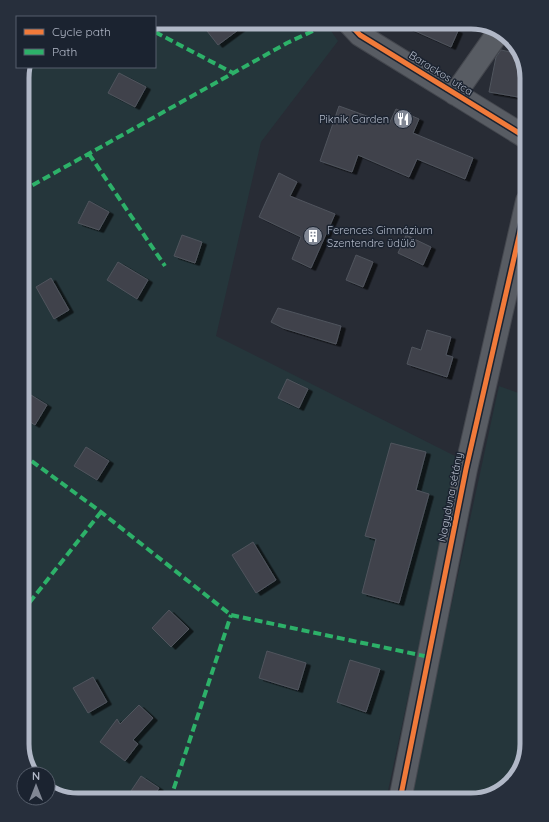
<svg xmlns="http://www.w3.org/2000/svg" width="549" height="822" font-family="Quicksand,sans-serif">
  <defs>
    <filter id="shadow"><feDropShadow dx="4.5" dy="2.5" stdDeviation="0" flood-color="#0009"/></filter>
  </defs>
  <rect width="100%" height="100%" fill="#282c35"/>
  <path fill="#25363b" d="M155 22H325L338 41 261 142 216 336 459 458 386 800H75L48 791V774H32L29 772 22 744V75L26 67H155Z
    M499 386 527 396V744L519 772 499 793 471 800H409Z"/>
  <path fill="#3f434c" stroke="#50545d" filter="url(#shadow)" d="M219 22H249L218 45 207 31Z
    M395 22H438L458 31 451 47Z
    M501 50 520 54 524 67 518 97 489 92 496 57Z
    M119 73 146 87 135 107 108 93Z
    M339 106 389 124 396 109 419 119 413 133 473 158 465 179 417 159 409 177 358 155 352 172 320 161Z
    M279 173 297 182 290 196 335 214 311 268 292 259 301 237 259 217Z
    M89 201 109 212 99 230 78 223Z
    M182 235 202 242 195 263 174 256Z
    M406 235 431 247 423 265 398 253Z
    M356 255 373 262 363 287 346 280Z
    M118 262 148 280 137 299 107 280Z
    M51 278 69 310 54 319 36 287Z
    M278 308 341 326 336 344 283 328 271 322Z
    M427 330 451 337 446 355 453 357 447 377 407 364 412 347 421 350Z
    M287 379 308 389 299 408 278 398Z
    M31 395 47 405 35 425 22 417V409Z
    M391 443 426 452 416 490 429 494 399 603 362 593 376 539 365 536Z
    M86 447 109 461 97 480 74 466Z
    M253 542 276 580 256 593 232 555Z
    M169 610 189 629 171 647 152 628Z
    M267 651 306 663 298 690 259 678Z
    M350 660 380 669 366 712 337 702Z
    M93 677 107 702 88 713 73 688Z
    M139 705 153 718 133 740 138 744 125 761 100 742 117 719 120 724Z
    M141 776 159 788 151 800H125Z"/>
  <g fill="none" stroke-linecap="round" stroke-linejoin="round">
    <defs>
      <path id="minor" d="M348 22 360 35 527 138
        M455 94 500 30
        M400 800 466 469 527 201"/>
    </defs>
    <use href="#minor" stroke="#44474e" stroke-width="24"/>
    <use href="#minor" stroke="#585c63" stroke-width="22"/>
    <path stroke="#2db169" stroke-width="4" stroke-dasharray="8 4" stroke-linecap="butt" d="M155 32 233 73
      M89 154 165 266
      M22 191 287 43 332 22
      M22 454 101 512 231 615 429 657
      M22 612 101 512
      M170 800 231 615"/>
    <defs>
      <path id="cycleway" d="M348 22 360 35 527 138
        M400 800 466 469 527 201"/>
    </defs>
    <use href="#cycleway" stroke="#1b2330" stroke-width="8"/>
    <use href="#cycleway" stroke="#f17a3a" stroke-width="5"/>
  </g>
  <defs>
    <symbol id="restaurant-disc" viewBox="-11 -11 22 22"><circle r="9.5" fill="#818794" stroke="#1b2330"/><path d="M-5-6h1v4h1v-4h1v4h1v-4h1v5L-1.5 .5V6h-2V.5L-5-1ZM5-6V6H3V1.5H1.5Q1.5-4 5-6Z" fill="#fff"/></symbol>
    <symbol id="building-disc" viewBox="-11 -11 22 22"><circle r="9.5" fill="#818794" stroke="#1b2330"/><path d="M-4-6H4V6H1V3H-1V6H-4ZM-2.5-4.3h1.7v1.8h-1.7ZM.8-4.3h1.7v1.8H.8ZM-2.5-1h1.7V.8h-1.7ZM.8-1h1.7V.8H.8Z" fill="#fff"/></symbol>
  </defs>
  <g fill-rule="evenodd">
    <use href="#restaurant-disc" x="392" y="108" width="22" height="22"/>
    <use href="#building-disc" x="302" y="225" width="22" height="22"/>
  </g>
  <g text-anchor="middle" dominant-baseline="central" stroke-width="3" stroke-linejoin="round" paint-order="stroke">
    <g font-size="11" fill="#b1b8c7" stroke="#1b2330">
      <text transform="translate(441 73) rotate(32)">Barackos utca</text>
      <text transform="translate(450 497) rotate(-79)">Nagyduna sétány</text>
    </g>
    <g font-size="11" fill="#b1b8c7" stroke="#1b2330" text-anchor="end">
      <text x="389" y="119">Piknik Garden</text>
      <text x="327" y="230" text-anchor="start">Ferences Gimnázium<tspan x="327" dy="13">Szentendre üdülő</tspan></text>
    </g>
  </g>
  <path d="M0 0H549V822H0ZM78 29H471A49 49 0 0 1 520 78V744A49 49 0 0 1 471 793H78A49 49 0 0 1 29 744V78A49 49 0 0 1 78 29Z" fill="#272f3c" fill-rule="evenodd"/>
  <path fill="none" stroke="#b1b8c7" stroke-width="5" d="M78 29H471A49 49 0 0 1 520 78V744A49 49 0 0 1 471 793H78A49 49 0 0 1 29 744V78A49 49 0 0 1 78 29Z"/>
  <rect x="16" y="16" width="140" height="52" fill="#1b2330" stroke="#575f6c"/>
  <rect x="24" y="29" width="20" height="6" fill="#f17a3a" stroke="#575f6c"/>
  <text x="52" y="36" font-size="12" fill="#b1b8c7">Cycle path</text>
  <rect x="24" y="49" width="20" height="6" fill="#2db169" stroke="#575f6c"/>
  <text x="52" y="56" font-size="12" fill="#b1b8c7">Path</text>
  <g transform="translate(36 786)"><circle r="19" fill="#1b2330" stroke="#575f6c"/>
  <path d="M0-3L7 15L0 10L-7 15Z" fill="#818794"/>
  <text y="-6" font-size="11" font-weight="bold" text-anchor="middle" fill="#b1b8c7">N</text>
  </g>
</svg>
